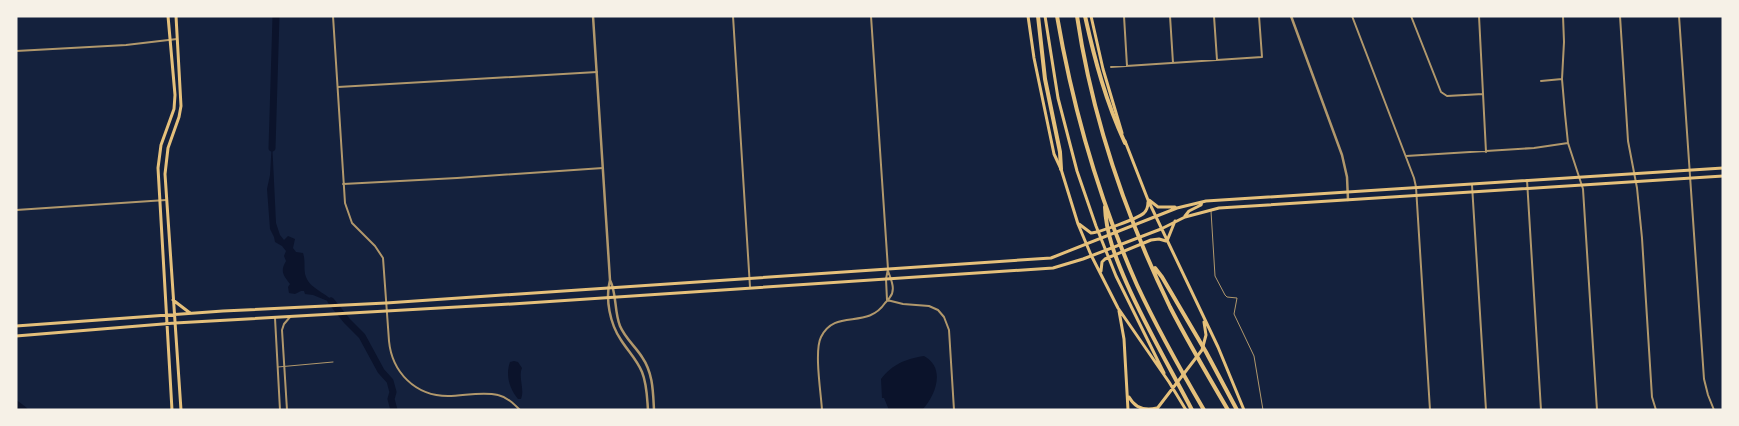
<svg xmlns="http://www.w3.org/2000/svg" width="1739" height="426" font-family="Roboto,sans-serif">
  <rect width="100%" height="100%" fill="#14213d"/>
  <path fill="#0b132b" d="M272 140 276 223 280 235 284 240 288 236 295 239 293 248 296 252 303 253C306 262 303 269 306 277 311 290 328 293 335 304L313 295 305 294 304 291H301L295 294 289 293 288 287 290 284C283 275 280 271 286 261L284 256 286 251 282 246 275 242 274 237 270 229 267 189 270 175Z
    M924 356C946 368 936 395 922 410H889L884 398H882L881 379C893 364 905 359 924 356Z
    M514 361 518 362 522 368C518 378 525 389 521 399H518C510 389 505 376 510 362Z"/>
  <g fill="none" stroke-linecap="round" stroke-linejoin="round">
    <path stroke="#0b132b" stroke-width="7" d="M272 148 276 16
      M331 301 347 321 362 336 381 371 390 381 393 392 391 399 394 410
      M16 404 24 410"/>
    <path stroke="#b1986c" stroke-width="1" d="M1211 211 1215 276 1225 295 1227 297 1237 298 1234 314 1254 356 1263 410
      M278 367 333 362"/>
    <path stroke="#b1986c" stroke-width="2" d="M333 16 345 203 352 223 375 246 383 258 389 341C392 372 415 396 448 396 464 396 482 391 498 395 507 397 514 404 520 410
      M733 16 750 287
      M871 16 888 269 886 279 887 300
      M1124 16 1127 66
      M1170 16 1173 63
      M1214 16 1217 60
      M1352 16 1414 178 1416 187 1430 410
      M1411 16 1441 92 1447 96 1483 94
      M1479 16 1486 152
      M1563 16 1564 42 1562 79 1565 114 1568 143 1583 189 1597 410
      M1620 16 1628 141 1637 188 1642 238 1652 397 1656 410
      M1679 16 1704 379 1708 395 1714 410
      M16 51 126 45 177 39
      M1111 67 1262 57 1259 16
      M1541 81 1562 79
      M338 87 597 72
      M1406 156 1534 148 1568 143
      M1527 180 1541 410
      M343 184 457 178 603 168
      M1472 185 1486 410
      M16 210 166 200
      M887 300 903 304 929 306 938 310 944 317 949 330 954 410
      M275 318 280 410
      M287 410 282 330 284 324 290 317
      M822 410C821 393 814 351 821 337 835 308 867 330 885 303 887 301 889 299 890 297 896 290 891 279 888 271"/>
    <path stroke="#b1986c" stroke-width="2.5" d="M593 16 610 280C605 299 610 324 621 340 628 351 637 360 642 372 647 384 647 397 648 410
      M1291 16 1342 155 1347 177 1348 200
      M610 280C617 294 614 311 620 326 625 338 635 346 642 357 653 373 653 391 654 410"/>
    <path stroke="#e5c07b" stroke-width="3" d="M168 16 175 95 174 109 161 145 158 168 172 410
      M176 16 181 106 179 117 168 148 165 174 181 410
      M1028 16 1034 58 1054 154 1061 169 1078 224 1091 255 1118 308 1169 382 1186 410
      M1045 16 1058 98 1077 171 1096 226 1116 276 1164 373
      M1091 16 1103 69 1122 133
      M1125 141 1148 200 1218 347 1244 410
      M1149 200 1158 207H1175
      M1185 216 1189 211 1201 205 1202 202
      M1079 224 1091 233C1100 232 1137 219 1144 213 1147 210 1148 206 1148 202
      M1167 241 1175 221
      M1101 271 1102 262 1105 259 1151 240 1159 239 1166 241
      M173 300 190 313
      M1119 311 1124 339 1128 410
      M16 326 223 311 386 303 1051 258 1177 208 1206 201 1723 168
      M16 336 175 323 512 304 1053 268 1083 259 1161 229 1185 217 1219 208 1723 176
      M1129 397C1135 408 1145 411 1157 408
      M1156 410 1202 350 1206 335 1204 322"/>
    <path stroke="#e5c07b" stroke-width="4" d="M1038 16 1045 79 1060 152 1061 169
      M1057 16C1073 109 1099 199 1137 285 1157 328 1180 369 1204 410
      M1077 16C1092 117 1126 216 1170 307 1188 342 1208 376 1228 410
      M1085 16C1095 61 1106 102 1125 143
      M1105 207C1106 234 1116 259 1127 284 1146 327 1170 368 1192 410
      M1155 268 1162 277 1206 352 1237 410"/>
  </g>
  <rect width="1739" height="426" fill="none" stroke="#f6f1e7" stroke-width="35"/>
</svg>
